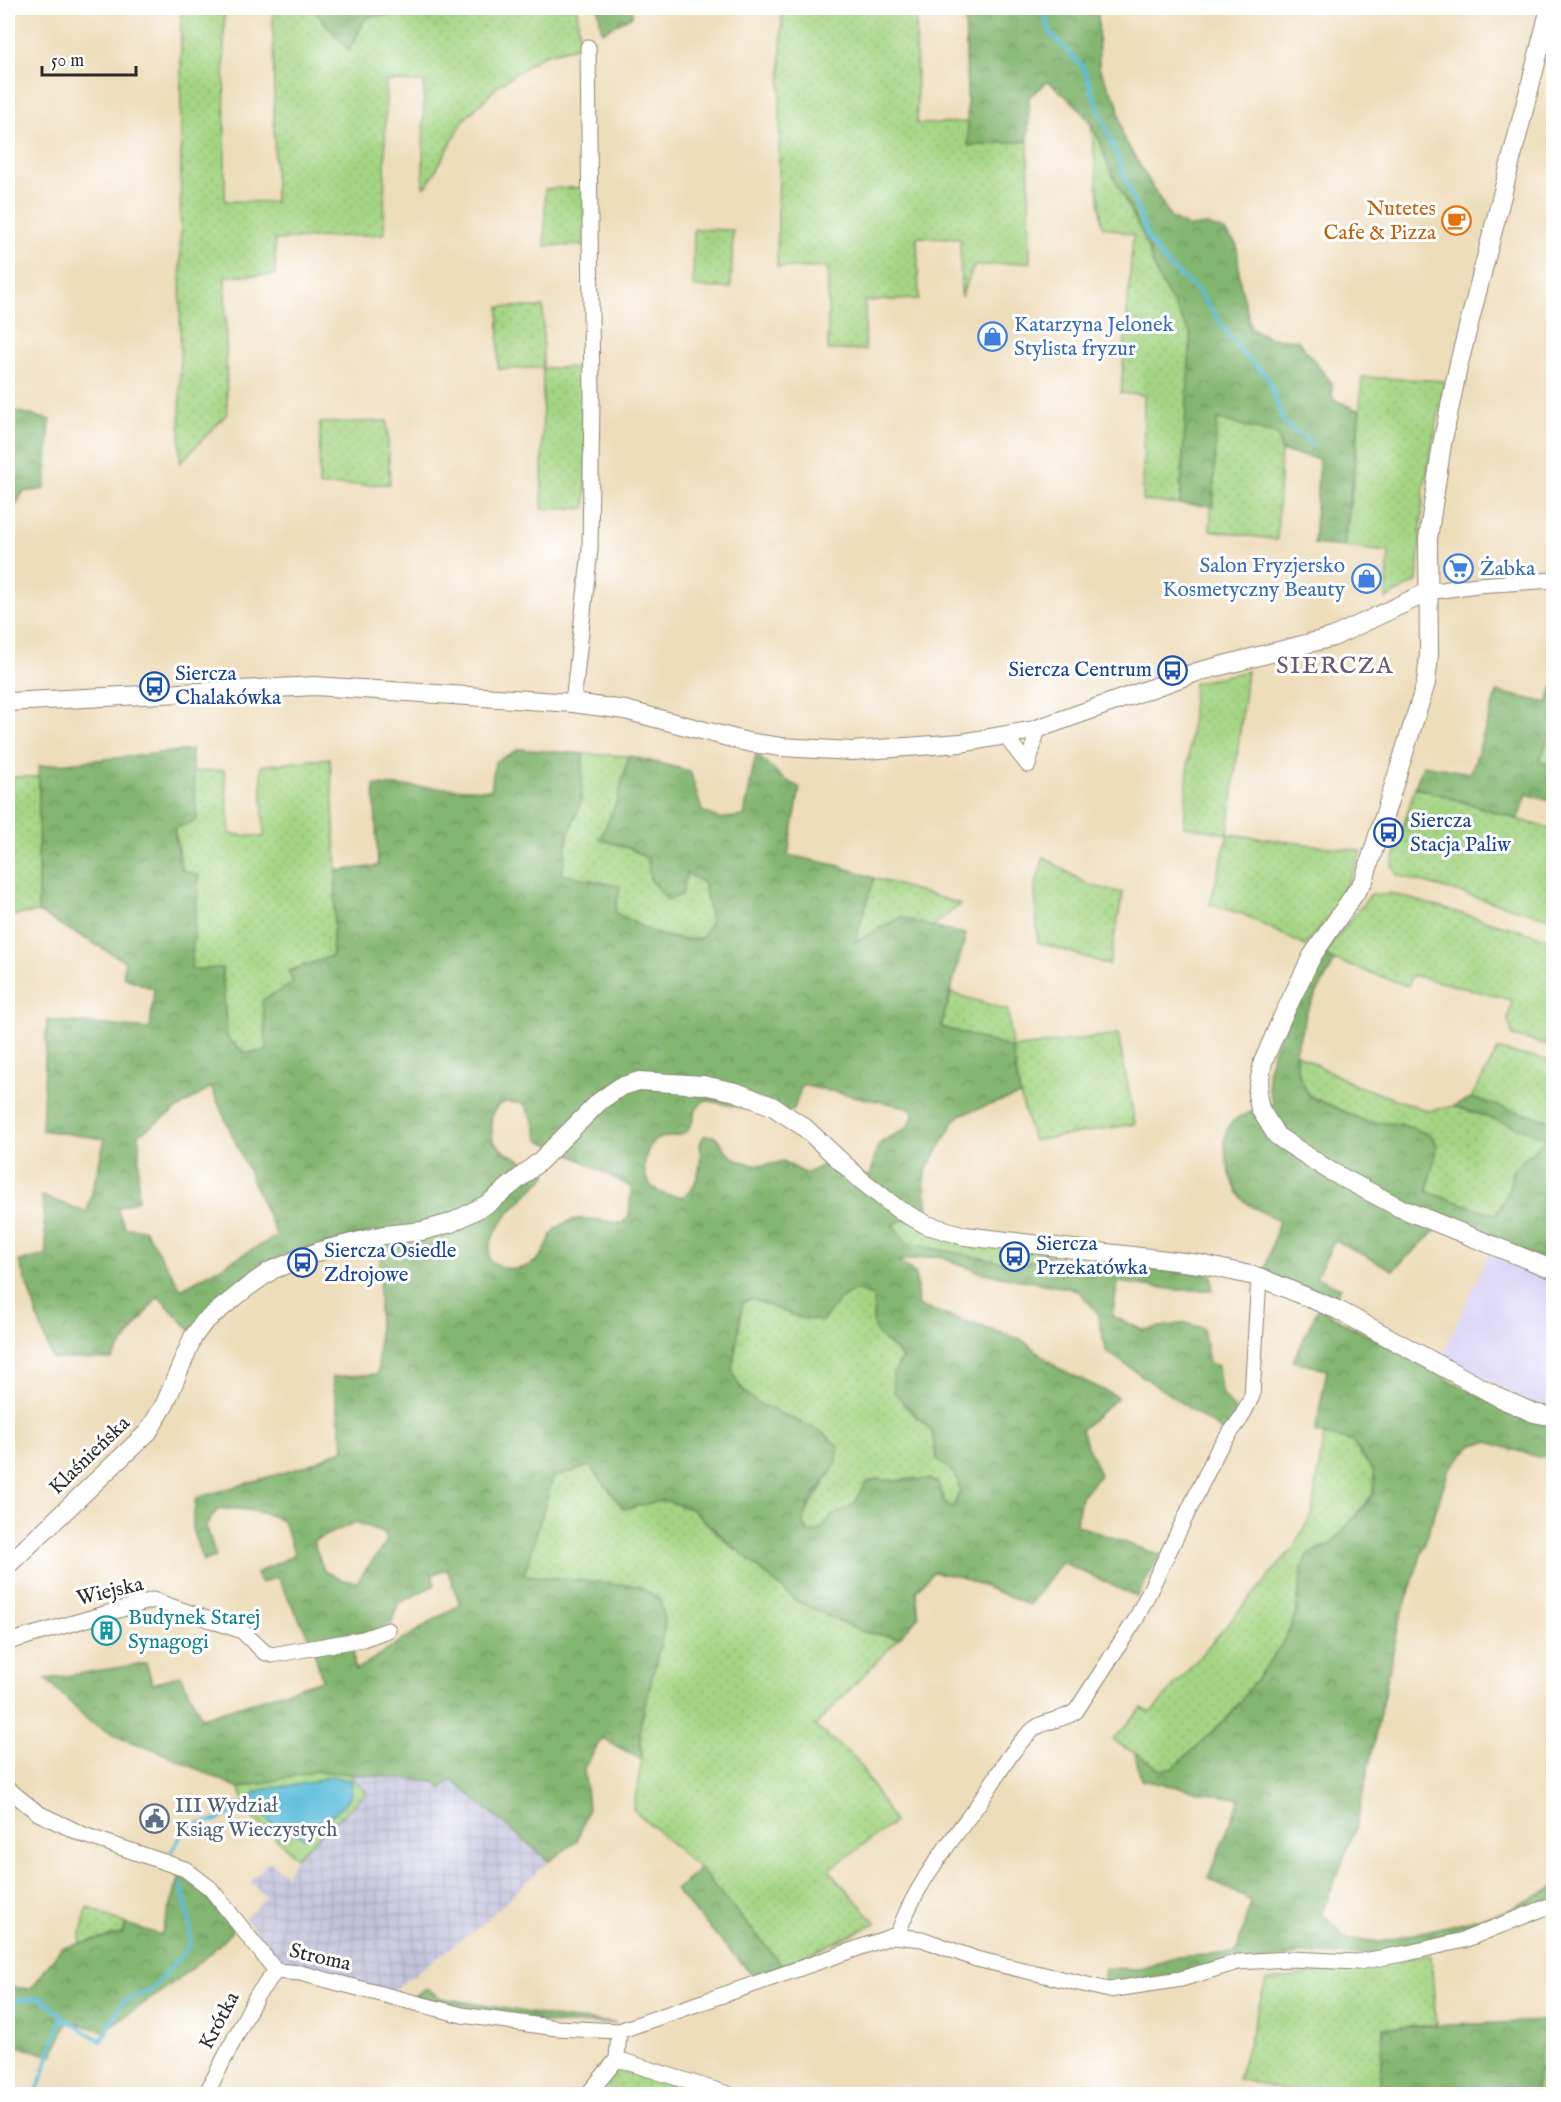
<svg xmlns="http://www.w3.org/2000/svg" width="1561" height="2102" font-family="'IM FELL English',serif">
  <defs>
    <pattern id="industrial-grid" width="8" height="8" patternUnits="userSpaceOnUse" patternTransform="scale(1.5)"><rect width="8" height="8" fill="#c2c2dc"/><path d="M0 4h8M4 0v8" fill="none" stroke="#a7a7bd"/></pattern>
    <pattern id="grass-dots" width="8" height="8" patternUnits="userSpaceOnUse" patternTransform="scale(1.5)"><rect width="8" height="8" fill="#a4d583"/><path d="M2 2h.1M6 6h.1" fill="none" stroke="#8db771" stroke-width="1.8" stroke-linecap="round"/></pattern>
    <pattern id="forest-crowns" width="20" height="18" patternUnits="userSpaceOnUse" patternTransform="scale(1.5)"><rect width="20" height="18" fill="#83b671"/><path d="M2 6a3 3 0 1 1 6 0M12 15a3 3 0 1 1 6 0" fill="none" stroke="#6b945d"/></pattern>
    <pattern id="cemetery-stones" width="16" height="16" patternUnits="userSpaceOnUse" patternTransform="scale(1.5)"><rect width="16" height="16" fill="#a4d583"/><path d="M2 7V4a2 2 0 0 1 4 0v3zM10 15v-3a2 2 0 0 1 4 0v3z" fill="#8db771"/></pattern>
  </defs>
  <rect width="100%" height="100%" fill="#fff"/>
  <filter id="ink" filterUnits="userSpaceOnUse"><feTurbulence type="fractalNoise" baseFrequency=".0167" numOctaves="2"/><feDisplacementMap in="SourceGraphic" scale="12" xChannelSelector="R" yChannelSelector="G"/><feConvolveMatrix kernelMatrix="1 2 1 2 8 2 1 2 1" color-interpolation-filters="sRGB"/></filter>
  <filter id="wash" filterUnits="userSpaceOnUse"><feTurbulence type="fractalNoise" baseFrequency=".008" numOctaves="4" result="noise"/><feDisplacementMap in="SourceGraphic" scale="24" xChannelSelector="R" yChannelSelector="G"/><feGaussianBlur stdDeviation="1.35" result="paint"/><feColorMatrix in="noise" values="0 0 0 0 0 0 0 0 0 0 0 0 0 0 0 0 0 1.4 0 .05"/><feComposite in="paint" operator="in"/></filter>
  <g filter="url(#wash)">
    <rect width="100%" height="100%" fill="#eeddba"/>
    <path fill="#dcd6f6" d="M1489 1252 1553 1279V1409L1539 1407 1442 1357Z"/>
    <path fill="url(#industrial-grid)" d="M348 1773 433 1781 451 1779 549 1861 479 1927 390 1992 283 1968 245 1918 266 1897 250 1882 269 1861 286 1875 296 1857 367 1793Z"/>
    <path fill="url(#grass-dots)" stroke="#688057" stroke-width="1.5" d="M181 8H224L225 201 275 202 273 8H318L314 10 366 17 402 14 403 8H577L580 46 543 55 499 85 464 120 427 186 423 187 424 82 386 81 384 234 275 240V275L225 276 227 414 180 463Z
      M782 8H916L917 124 968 122 969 146 1028 141 1030 262 974 266 961 297 960 238 917 237 919 299 865 301V350H828V268L777 267Z
      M1091 124 1101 143 1107 163 1144 237 1157 275 1191 335 1180 504 1143 501 1144 395 1121 393 1133 235 1102 226Z
      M586 187 587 245 545 246V189Z
      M694 229 733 230 731 288 693 287Z
      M499 307H543V368L586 367V508L542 509 543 368 498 369Z
      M1362 377 1445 381 1424 487 1417 581 1386 599 1389 552 1344 547 1355 471Z
      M1217 418 1279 435 1281 451 1277 540 1210 530Z
      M387 421 390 484 319 486 320 423Z
      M1247 671 1228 834 1362 851 1335 909 1305 946 1243 914 1210 905 1228 834 1184 826 1194 683Z
      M1553 728V766L1539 761Z
      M583 754 629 756 617 801 600 839 631 849 648 859 650 879 686 873 704 883 711 921 702 938C652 947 600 902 561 874L568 836 581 801Z
      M330 758 337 871 332 956 289 971 293 984 267 1051 245 1053 227 1038 222 968 191 970 193 924 174 828 197 820 193 772 224 770 230 834 264 837 261 766Z
      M8 777H39L38 912 8 916Z
      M1415 787 1553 830V919L1397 875 1392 866Z
      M1044 857 1088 885 1123 893 1109 965 1038 942 1035 887Z
      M874 878 961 904 932 927 901 917 855 942Z
      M1390 893 1553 940V1017L1548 1045 1513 1036 1508 1019 1512 1000 1412 975 1408 986 1322 956 1371 894 1386 895Z
      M951 993 1008 1010 1012 1048 1118 1034 1135 1124 1033 1141 1020 1095 1012 1048 941 1027Z
      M1498 1050 1553 1061V1122L1471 1098Z
      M1295 1053 1355 1085 1429 1111 1454 1106 1549 1137 1512 1171 1510 1188 1496 1215 1427 1192 1437 1145 1431 1135 1400 1124 1367 1122 1309 1096 1299 1075Z
      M902 1219 1047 1253 1021 1266 907 1243 893 1225Z
      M856 1290 873 1296C876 1306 871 1316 874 1325 878 1341 895 1345 902 1358L893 1375 905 1406 932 1431 937 1459C958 1474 967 1483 952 1508L944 1503 943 1493 916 1478 895 1481 876 1479 861 1491 857 1500 850 1507 833 1516 820 1531 810 1533 804 1525V1516L835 1466C814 1449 735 1393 732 1371 730 1356 738 1317 743 1302L752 1299 803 1319 822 1320 840 1299Z
      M1324 1435 1352 1441 1374 1472 1373 1494 1330 1546 1318 1548 1303 1564 1296 1615 1282 1644 1230 1715 1172 1769H1160L1113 1740 1142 1708 1151 1713 1294 1547 1312 1513Z
      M590 1466 624 1509 664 1500 691 1509 732 1547 860 1631 899 1638 815 1726 856 1759 894 1822 829 1870 876 1923 783 1966 700 1869 633 1809 642 1760 640 1726 665 1625 523 1575 553 1477Z
      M317 1771 348 1773 367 1793 296 1857 250 1815 239 1788Z
      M87 1907 126 1924 122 1934 79 1944Z
      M1431 1955 1436 2025 1383 2028 1379 2094H1299L1238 2079 1266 1981Z
      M618 2064 715 2094H594Z"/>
    <path fill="url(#forest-crowns)" stroke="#57704e" stroke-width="1.5" fill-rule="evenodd" d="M318 8H403V13L366 17 349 51 314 10Z
      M598 8H632V16L602 32Z
      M965 8H1098L1099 68 1117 102 1123 137 1171 218 1188 227 1207 225 1224 231 1237 245 1240 282 1251 329 1270 338 1297 340 1332 383V399L1360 411 1344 547 1314 544 1319 459 1281 451 1278 435 1217 419 1213 506 1180 504 1191 335 1157 275 1144 237 1107 163 1101 143 1091 124 1078 107 1048 81 1029 97 1028 141 968 146Z
      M8 409 50 420 45 489 23 492 8 521Z
      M1553 686V728L1539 761 1553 766V802L1527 794 1518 819 1415 787 1423 765 1471 773 1497 692 1548 703Z
      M519 749 583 754 581 801 568 836 562 874 620 886 615 913C647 927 665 945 702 938L711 921 704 883 686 873 682 894 668 901 650 879 648 859 631 849 600 839 617 801 629 756 690 771 702 811 719 819 744 816 756 754 784 779 800 788 788 855 840 866 874 878 855 942 901 917 932 927 966 934 941 1027 1012 1048 1020 1095 962 1114 955 1120 926 1171 924 1180 929 1217 902 1220 893 1225 907 1243 1021 1266 1047 1253 1065 1261 1212 1275V1290H1177L1118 1282 1112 1316 1143 1330 1186 1323 1203 1328 1209 1363 1218 1366 1221 1392 1238 1414 1225 1433 1106 1351 1098 1313 1078 1290 983 1273 938 1256 899 1261 916 1274 918 1306 1021 1339 1058 1368 1118 1397 1081 1430 1100 1475 1081 1496 1076 1525 1160 1555 1137 1597 1062 1562 1029 1605 961 1577 933 1572 916 1591 919 1616 899 1638 860 1631 795 1600 691 1509 664 1500 624 1509 590 1466 553 1477 524 1575 638 1586 660 1599 665 1625 640 1726 642 1760 602 1738 584 1768 588 1808 577 1841 549 1861 451 1779 442 1789 433 1781 317 1771 239 1788 153 1749 123 1739 90 1722 46 1679 146 1663 153 1684 180 1675 202 1718 322 1680 312 1643 277 1577 261 1583 256 1573 295 1555 283 1521C261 1510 241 1507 217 1510L206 1525 216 1557 203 1561 192 1529 196 1498 306 1466 344 1449 332 1377 378 1374 380 1243 377 1231 283 1255 205 1315 191 1331 158 1296 112 1359H52L19 1261 47 1255 42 1196 87 1212 105 1139 42 1130 47 1020 150 1029 154 989 123 977 125 961 38 912 39 766 191 750 197 820 174 829 181 869 199 876 191 969 222 968 227 1038 245 1053 267 1051 262 1000 293 984 289 971 332 956 337 871 378 866 374 785 491 790 495 762ZM802 1085 906 1107 913 1112C913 1134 892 1131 880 1144 873 1152 874 1167 870 1177L828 1162 806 1174 783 1161C769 1167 741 1166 729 1154 723 1148 722 1141 714 1136H704L700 1144C702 1161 699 1185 685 1196 652 1198 635 1177 650 1146 657 1132 677 1141 687 1131 697 1121 689 1113 705 1100L781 1116 794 1109ZM211 1087 277 1236 181 1289 144 1229 125 1228 117 1208 138 1200 139 1134ZM505 1102 524 1104 534 1122 539 1140 566 1152 631 1187 629 1217 622 1223C605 1222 582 1214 567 1222 545 1233 552 1244 540 1257 526 1272 505 1273 490 1260 482 1230 528 1195 548 1174L507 1153 493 1141C491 1124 487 1109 505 1102ZM856 1290 873 1296C877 1307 870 1319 875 1330 881 1342 895 1346 902 1358L893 1375 894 1392 932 1431 937 1459C957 1474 967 1483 953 1508L944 1503 939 1484 930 1479 895 1481 876 1479 866 1483 857 1500 850 1507 832 1516 820 1531 810 1533 804 1525V1516L812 1499 835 1466 839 1447 824 1433 758 1403 741 1389 732 1371 743 1302 752 1299 803 1319 822 1321 840 1299ZM356 1522 384 1533 387 1541 357 1582 343 1580 324 1571 313 1541ZM447 1569 460 1605C424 1624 391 1649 355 1670L352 1637 391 1624 399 1603 435 1585 432 1575Z
      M1322 956 1335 961 1307 1011 1295 1053 1299 1075 1309 1096 1367 1122 1400 1124 1431 1135 1437 1145 1427 1192 1496 1215 1510 1188 1512 1171 1548 1138 1454 1106 1471 1098 1554 1122 1549 1137 1554 1138 1553 1263 1446 1221 1393 1270 1335 1240 1316 1277 1341 1288 1323 1311 1516 1416 1554 1426 1553 1455 1538 1457 1488 1442 1472 1445 1449 1469 1399 1623 1356 1827 1322 1913 1345 1938 1381 1942 1505 1912 1553 1888V1898L1469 1933 1406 1949 1355 1955 1298 1954 1122 1985 1103 1981 1105 1968 1140 1969 1176 1957 1236 1953 1251 1901 1208 1878 1240 1799 1141 1780 1135 1753 1160 1769H1172L1230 1715 1282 1644 1296 1615 1303 1564 1308 1554 1330 1546 1374 1494V1472L1352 1441 1315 1433 1327 1370 1293 1361 1324 1296 1264 1273 1279 1221C1268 1214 1248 1207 1240 1196 1230 1183 1217 1135 1232 1122 1242 1113 1262 1109 1274 1103 1250 1067 1304 990 1322 956Z
      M700 1869 783 1966 754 1977 675 1890Z
      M180 1876 201 1890 233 1930 211 1953 169 1986 104 2031 68 2021 52 2056 8 2043V1987L31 1989 61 1948 122 1934 126 1924 161 1935Z
      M427 1988 440 1998 566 2019 616 2023 561 2024 487 2016 413 1997Z
      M1545 2021 1535 2094H1379L1383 2028Z"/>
    <path fill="url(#cemetery-stones)" stroke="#688057" stroke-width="1.5" d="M1553 2020V2094H1535L1545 2021Z"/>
    <path fill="#5cbdda" stroke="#447482" stroke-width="1.5" d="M330 1776 352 1781 350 1797 345 1804 305 1838 274 1826 251 1801 254 1794 261 1790 315 1782Z"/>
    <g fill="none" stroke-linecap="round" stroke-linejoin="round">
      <path stroke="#5cbdda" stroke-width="4" d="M1042 8 1051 34 1083 67 1149 240 1166 263 1199 292 1241 352 1268 377 1284 423 1313 445
        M171 1853 186 1827 217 1820 232 1813 234 1807 251 1801
        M8 2001 42 1998 65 2019 101 2041 123 2002 152 1990 190 1945V1921L181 1885
        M36 2094 63 2016"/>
    </g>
  </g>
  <g filter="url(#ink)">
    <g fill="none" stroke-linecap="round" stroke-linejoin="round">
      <defs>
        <path id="minor" d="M1428 592 1477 585 1554 580
          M573 703 590 550 592 398 588 47
          M1006 737 1028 765 1038 728
          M8 1642 153 1600 242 1631 264 1652 272 1655 363 1639 388 1630
          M8 1789 38 1813 84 1835 185 1869 210 1888 276 1971 300 1973 462 2015 557 2028 619 2031 893 1936 922 1939 976 1959 1109 1990 1181 1979 1238 1962 1290 1959 1358 1962 1408 1953 1464 1940 1554 1904
          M897 1936C914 1886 948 1845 979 1803 996 1779 1011 1748 1034 1729 1046 1719 1063 1721 1076 1711L1136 1619 1219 1448 1241 1418 1252 1396 1259 1277
          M617 2059 728 2094
          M206 2094 257 1995 276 1971
          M588 2094 617 2059 619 2031"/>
        <path id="tertiary" d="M1550 8 1459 363 1442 444 1428 539 1429 655 1426 683 1364 880 1312 956 1282 1018 1263 1062 1257 1094 1260 1109 1277 1136 1330 1171 1400 1208 1554 1270
          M8 702 315 686 573 703 625 710 747 742 781 747 852 751 961 743 1034 730 1197 672 1333 637 1428 592
          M8 1565 148 1432 165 1404 193 1337 204 1322 249 1286 272 1270 320 1251 384 1235 422 1231 451 1223 489 1203 539 1162 600 1101 620 1087 639 1081 703 1085 736 1092 772 1106 804 1127 861 1180 899 1210 927 1225 965 1236 1200 1264 1259 1277 1338 1310 1502 1399 1534 1413 1554 1417"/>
      </defs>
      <use href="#minor" stroke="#8c8472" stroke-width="17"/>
      <use href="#tertiary" stroke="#8c8472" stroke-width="20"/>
      <use href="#minor" stroke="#fff" stroke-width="15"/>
      <use href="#tertiary" stroke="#fff" stroke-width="18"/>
    </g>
  </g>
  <defs>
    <symbol id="cafe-ring" viewBox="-11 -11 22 22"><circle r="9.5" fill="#fff" stroke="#e8710a" stroke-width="1.5"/><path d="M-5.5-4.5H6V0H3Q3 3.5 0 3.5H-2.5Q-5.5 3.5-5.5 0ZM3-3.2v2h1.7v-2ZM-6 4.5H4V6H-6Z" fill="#e8710a"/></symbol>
    <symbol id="shop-ring" viewBox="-11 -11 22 22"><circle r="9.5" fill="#fff" stroke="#3f7fe0" stroke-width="1.5"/><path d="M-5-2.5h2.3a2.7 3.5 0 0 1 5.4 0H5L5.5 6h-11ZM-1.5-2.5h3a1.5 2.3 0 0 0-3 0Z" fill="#3f7fe0"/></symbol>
    <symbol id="supermarket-ring" viewBox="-11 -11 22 22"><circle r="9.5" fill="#fff" stroke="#3f7fe0" stroke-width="1.5"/><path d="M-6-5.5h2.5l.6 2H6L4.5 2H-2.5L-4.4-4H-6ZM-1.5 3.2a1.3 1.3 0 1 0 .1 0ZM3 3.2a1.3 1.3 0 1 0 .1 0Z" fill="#3f7fe0"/></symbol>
    <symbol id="bus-ring" viewBox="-11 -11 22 22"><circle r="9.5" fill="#fff" stroke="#1a4fb4" stroke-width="1.5"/><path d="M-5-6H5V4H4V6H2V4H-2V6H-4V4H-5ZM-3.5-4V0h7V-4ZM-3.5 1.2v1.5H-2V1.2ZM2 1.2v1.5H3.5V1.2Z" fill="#1a4fb4"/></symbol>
    <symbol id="building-ring" viewBox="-11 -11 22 22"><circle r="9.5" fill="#fff" stroke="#0f9aa8" stroke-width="1.5"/><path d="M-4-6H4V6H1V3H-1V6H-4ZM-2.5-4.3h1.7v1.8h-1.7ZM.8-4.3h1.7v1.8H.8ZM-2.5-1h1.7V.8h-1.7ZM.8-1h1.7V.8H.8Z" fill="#0f9aa8"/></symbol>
    <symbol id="civic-ring" viewBox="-11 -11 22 22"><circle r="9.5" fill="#fff" stroke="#5c6f8a" stroke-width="1.5"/><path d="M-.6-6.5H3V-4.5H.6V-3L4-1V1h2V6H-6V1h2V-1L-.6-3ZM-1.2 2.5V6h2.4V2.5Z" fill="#5c6f8a"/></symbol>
  </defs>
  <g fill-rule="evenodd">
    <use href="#cafe-ring" x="1440" y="204" width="33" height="33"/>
    <use href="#shop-ring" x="976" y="320" width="33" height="33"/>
    <use href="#supermarket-ring" x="1442" y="552" width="33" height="33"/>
    <use href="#shop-ring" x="1350" y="562" width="33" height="33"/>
    <use href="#bus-ring" x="1156" y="654" width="33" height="33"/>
    <use href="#bus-ring" x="138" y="670" width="33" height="33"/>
    <use href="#bus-ring" x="1372" y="816" width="33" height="33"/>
    <use href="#bus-ring" x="998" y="1240" width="33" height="33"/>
    <use href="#bus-ring" x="286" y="1246" width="33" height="33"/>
    <use href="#building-ring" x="90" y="1614" width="33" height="33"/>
    <use href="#civic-ring" x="138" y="1802" width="33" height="33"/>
  </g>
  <g text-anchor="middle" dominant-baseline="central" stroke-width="6" stroke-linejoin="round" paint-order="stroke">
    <g font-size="21" fill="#c56008" stroke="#fff" text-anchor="end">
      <text x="1436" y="209">Nutetes<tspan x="1436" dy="24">Cafe &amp; Pizza</tspan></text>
    </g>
    <g font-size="21" fill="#366cbe" stroke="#fff" text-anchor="start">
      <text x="1014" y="325">Katarzyna Jelonek<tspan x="1014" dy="24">Stylista fryzur</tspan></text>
      <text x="1345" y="566" text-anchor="end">Salon Fryzjersko<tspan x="1345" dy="24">Kosmetyczny Beauty</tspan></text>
      <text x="1480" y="569">Żabka</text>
    </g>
    <g font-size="21" fill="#164399" stroke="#fff" text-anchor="start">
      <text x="1152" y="670" text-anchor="end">Siercza Centrum</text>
      <text x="175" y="674">Siercza<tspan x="175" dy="24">Chalakówka</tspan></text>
      <text x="1410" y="821">Siercza<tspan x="1410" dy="24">Stacja Paliw</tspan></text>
      <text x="1036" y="1244">Siercza<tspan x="1036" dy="24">Przekatówka</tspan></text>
      <text x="324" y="1251">Siercza Osiedle<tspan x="324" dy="24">Zdrojowe</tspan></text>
    </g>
    <g font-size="21" fill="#2b2b2b" stroke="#fff">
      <text transform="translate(90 1456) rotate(-44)">Klaśnieńska</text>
      <text transform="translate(110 1592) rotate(-13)">Wiejska</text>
      <text transform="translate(320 1958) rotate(13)">Stroma</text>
      <text transform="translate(220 2021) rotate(-62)">Krótka</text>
    </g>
    <g font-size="21" fill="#0d838f" stroke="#fff" text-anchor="start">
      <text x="128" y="1618">Budynek Starej<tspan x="128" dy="24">Synagogi</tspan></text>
    </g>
    <g font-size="21" fill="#4e5e75" stroke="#fff" text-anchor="start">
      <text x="175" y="1806">III Wydział<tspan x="175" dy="24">Ksiąg Wieczystych</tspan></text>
    </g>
    <g font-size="24" letter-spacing="1.5" fill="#69586f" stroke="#fff">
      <text x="1335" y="666">SIERCZA</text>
    </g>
  </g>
  <rect width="1561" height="2102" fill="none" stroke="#fff" stroke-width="30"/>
  <path d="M42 66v9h94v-9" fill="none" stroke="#2b2b2b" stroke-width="3"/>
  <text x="51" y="66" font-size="18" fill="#2b2b2b" stroke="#ffffff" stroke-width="4.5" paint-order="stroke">50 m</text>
</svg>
